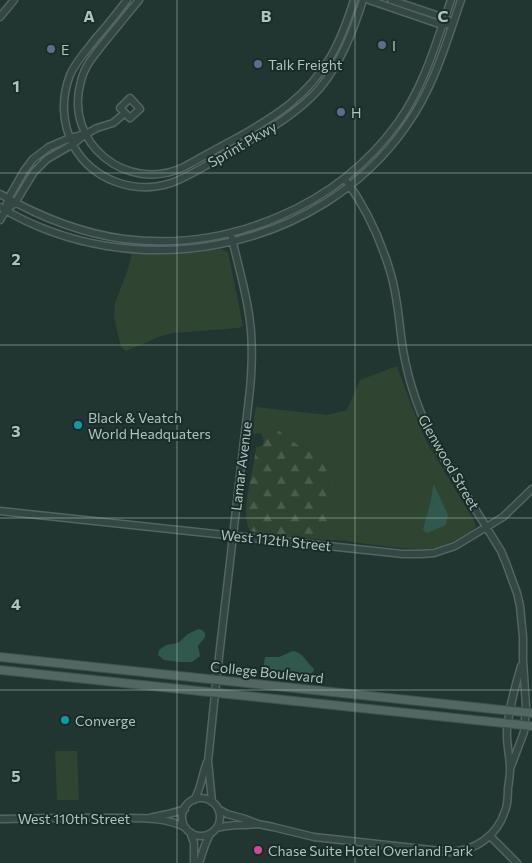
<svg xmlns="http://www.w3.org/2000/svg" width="532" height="863" font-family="Commissioner,sans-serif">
  <defs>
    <pattern id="forest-firs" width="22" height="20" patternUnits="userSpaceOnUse" patternTransform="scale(1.25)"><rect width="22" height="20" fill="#304531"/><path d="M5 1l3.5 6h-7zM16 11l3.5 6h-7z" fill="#4b5e4d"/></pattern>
  </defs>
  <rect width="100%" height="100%" fill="#213630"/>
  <path fill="#304531" d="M222 249 228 252 243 326 238 328 173 333 161 336 126 351 121 347 118 335 114 316 115 303 127 272 132 254C162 255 192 252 222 249Z
    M397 366 409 399 426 441 472 517 476 526 470 532 456 540 437 547 420 550 366 544 340 540H327L332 526 313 451 303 449 266 422 261 433 251 434 256 407 327 415 347 410 360 380Z
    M55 751H77L79 800H57Z"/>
  <path fill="url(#forest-firs)" d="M266 421 303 449 313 451 329 457 333 460 332 526 327 540 270 535 250 531C239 511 255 469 256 447L262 446 264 441 261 433Z"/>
  <path fill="#31584d" d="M434 485 448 515 446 524 444 526 427 533 424 531 423 529 431 501 433 486Z
    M198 629 202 630 205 633V637L198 646 200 656 192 662H180L164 660 158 655 159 650 166 645 178 643 188 634Z
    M293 651C303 652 307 663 314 669 313 674 310 674 305 675L265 672 263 670 265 657H279Z"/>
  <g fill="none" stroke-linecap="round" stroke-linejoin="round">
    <defs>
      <path id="minor" d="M127 0C117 13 107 26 96 38 87 50 76 61 70 75 61 98 62 123 73 145 92 180 134 195 171 183 191 176 215 160 234 149 266 131 295 116 320 88 341 62 353 32 363 0
        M139 0C128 13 118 26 107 39 97 52 85 64 81 81 63 143 127 194 184 167 202 157 220 147 237 138 276 116 308 96 331 56 341 39 348 19 354 0
        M369 0 442 25 453 23
        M391 0 445 18 448 20
        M0 17 14 0
        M345 179C365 206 380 238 390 271 398 296 399 324 403 350 409 384 420 416 437 447L501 551 506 563 517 593 520 606 523 637V660L526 707 524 732 510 769
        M0 194C38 216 80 233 124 239 228 252 338 207 399 121 425 84 436 42 451 0
        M0 207C132 287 319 253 407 125 434 87 446 43 461 0
        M5 211 15 203 34 172 47 159 73 144 86 134 97 128 113 123 125 113 130 118 140 109 130 98 120 108 125 113
        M0 220 5 211 8 199 24 171 33 159 49 147 70 138 85 134
        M0 511 403 554H421L434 553 455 546 503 517 532 489
        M182 817a19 19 0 1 1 38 0a19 19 0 1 1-38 0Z
        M194 800C201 789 202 775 207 762
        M212 802 208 761 209 752 217 674 250 389C252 367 253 345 250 322 247 294 238 266 232 238
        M218 809 227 814 245 819 258 824 273 827 314 837 450 852C475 851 497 836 505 811 508 804 508 796 508 788 509 782 510 775 510 769 510 756 506 743 507 730 509 708 515 687 521 666
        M149 818C161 815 173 814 185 809
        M0 819C40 818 79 817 119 818 139 818 168 817 186 828
        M217 828C230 824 243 826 257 824
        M190 832 194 843V863
        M490 836 517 863
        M199 863 205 845 210 834"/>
      <path id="major" d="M0 657 532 713
        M0 670 532 726"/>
    </defs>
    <use href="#minor" stroke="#526560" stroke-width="9"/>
    <use href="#major" stroke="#3e514b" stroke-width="10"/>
    <use href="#minor" stroke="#344742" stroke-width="6"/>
    <use href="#major" stroke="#526761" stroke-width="8"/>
  </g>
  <path fill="none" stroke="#afc4be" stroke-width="1" stroke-opacity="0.55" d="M177 0V863M355 0V863M0 173H532M0 345H532M0 518H532M0 690H532"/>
  <g fill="#5c6f8a" stroke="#1a2c27" stroke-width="2">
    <circle cx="382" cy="45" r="5"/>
    <circle cx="51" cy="49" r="5"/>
    <circle cx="258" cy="64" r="5"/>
    <circle cx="341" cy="112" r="5"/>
  </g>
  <g fill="#0f9aa8" stroke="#1a2c27" stroke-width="2">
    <circle cx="78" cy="425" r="5"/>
    <circle cx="65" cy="720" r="5"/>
  </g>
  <circle fill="#d1479c" stroke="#1a2c27" stroke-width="2" cx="258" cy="850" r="5"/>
  <g text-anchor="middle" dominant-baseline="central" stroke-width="4" stroke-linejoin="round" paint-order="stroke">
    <g font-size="14" fill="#afc4be" stroke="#1a2c27" text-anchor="start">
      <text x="392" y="45">I</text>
      <text x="61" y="49">E</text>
      <text x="268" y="64">Talk Freight</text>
      <text x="351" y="112">H</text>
      <text x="88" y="417">Black &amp; Veatch<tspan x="88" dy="16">World Headquaters</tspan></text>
      <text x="75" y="720">Converge</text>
      <text x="268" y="850">Chase Suite Hotel Overland Park</text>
    </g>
    <g font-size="14" fill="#afc4be" stroke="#1a2c27">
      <text transform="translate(242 144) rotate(-30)">Sprint Pkwy</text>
      <text transform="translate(449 462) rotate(60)">Glenwood Street</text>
      <text transform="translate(241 466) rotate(-83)">Lamar Avenue</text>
      <text transform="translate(276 540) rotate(6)">West 112th Street</text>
      <text transform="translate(267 672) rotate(6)">College Boulevard</text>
      <text x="74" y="818">West 110th Street</text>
    </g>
  </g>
  <g font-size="16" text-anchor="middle" font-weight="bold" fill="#afc4be" stroke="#1a2c27" stroke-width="4" stroke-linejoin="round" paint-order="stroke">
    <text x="89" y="22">A</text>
    <text x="266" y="22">B</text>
    <text x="443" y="22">C</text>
    <text x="16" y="92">1</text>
    <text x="16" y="265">2</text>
    <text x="16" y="437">3</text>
    <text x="16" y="610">4</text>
    <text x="16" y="782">5</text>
  </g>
</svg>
